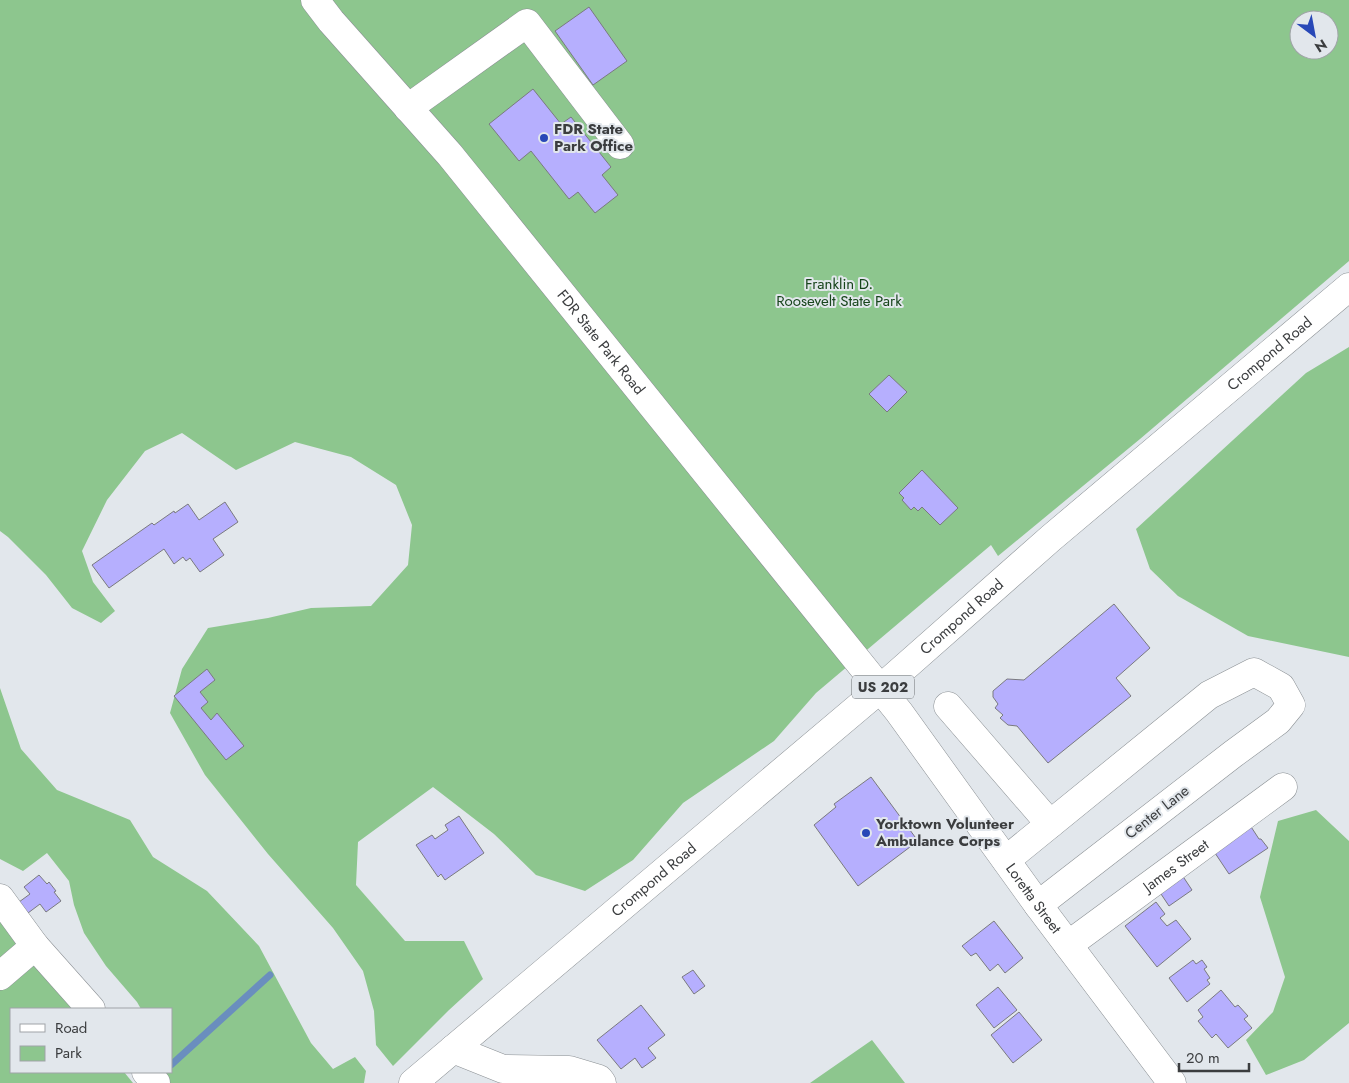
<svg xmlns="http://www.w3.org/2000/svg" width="1349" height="1083" font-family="Jost,sans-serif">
  <rect width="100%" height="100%" fill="#e2e7ec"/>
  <path fill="#8dc68e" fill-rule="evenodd" d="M0 0H1349V261L1140 439 998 556 991 545 816 693 774 741 683 803 633 860 585 891 536 875 494 834 433 787 358 842 356 885 405 941H464L483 979 449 1010 393 1066 376 1045 374 1011 363 971 333 928 268 854 205 775 170 713 182 669 208 628 268 618 311 608 371 606 408 565 412 525 396 485 351 457 295 442 236 470 182 433 145 451 107 500 82 551 93 582 115 611 101 623 72 608 46 575 8 537 0 531ZM1299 20H1329V50H1299Z
    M1349 347V657L1248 636 1178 596 1150 569 1136 529 1306 373Z
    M0 688 21 749 57 790 130 820 153 857 207 891 259 946 311 1043 333 1069 355 1057 366 1071 364 1083H170L166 1072H171V1009H141L137 1002 106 966 84 933 74 905 69 881 47 853 23 871 0 859Z
    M1316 810 1349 841V1023L1304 1060 1266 1075 1246 1040 1273 1012 1285 977 1260 897 1278 821Z
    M0 920 73 1009H11V1072H124L133 1083H0Z
    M872 1040 905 1083H810Z"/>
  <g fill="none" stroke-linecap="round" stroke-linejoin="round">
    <path stroke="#6a8ebe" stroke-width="7" d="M171 1065 270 975"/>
  </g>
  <path fill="#b6affe" stroke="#7a7a7f" d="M589 7 627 61 593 85 555 31Z
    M533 89 561 124 571 117 611 167 602 175 618 195 595 213 578 192 569 199 531 151 519 161 489 124Z
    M889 375 907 392 887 412 869 394Z
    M922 470 958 508 940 525 922 507 918 511 914 507 911 510 902 500 904 498 899 493Z
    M225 502 238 522 213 539 224 555 200 572 190 558 186 561 183 557 174 564 164 549 109 588 92 565 152 523 154 525 174 511 175 513 188 504 199 520Z
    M1114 604 1150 648 1116 678 1131 696 1048 763 1017 726 1008 725 1000 718 1003 715 995 708 998 704 993 697V691L1007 679 1024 680Z
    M207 669 215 680 200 692 208 702 201 708 211 720 217 713 244 746 226 760 174 696Z
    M871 777 918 841 858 886 814 825 836 807 834 804Z
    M459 816 484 853 445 880 441 874 438 877 416 845 432 835 435 839 448 830 445 825Z
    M1244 816 1259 839H1261L1268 848 1229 874 1207 841Z
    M1174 863 1192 890 1169 906 1151 879Z
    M39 875 47 884 49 882 56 891 54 892 61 901 46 912 40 904 28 913 19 902 30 894 24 887Z
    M1156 902 1165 914 1160 918 1167 926 1176 920 1191 939 1157 967 1125 926Z
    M994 921 1023 958 1005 973 998 964 990 971 976 953 971 956 962 946Z
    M1193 960 1196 964 1202 960 1207 967 1204 969 1210 978 1207 980 1210 984 1187 1002 1169 978Z
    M693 970 705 986 694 994 682 977Z
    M998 987 1017 1010 994 1028 976 1005Z
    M1221 990 1235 1007 1238 1005 1248 1016 1244 1019 1252 1028 1228 1048 1216 1034 1212 1038 1198 1021 1203 1017 1198 1010Z
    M641 1005 665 1035 648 1048 656 1058 642 1068 635 1058 621 1069 597 1040Z
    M1019 1012 1042 1040 1013 1063 991 1035Z"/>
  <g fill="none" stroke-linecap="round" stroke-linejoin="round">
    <defs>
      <g id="minor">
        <path id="s1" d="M315 0 331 21 450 155 899 712 1038 905 1172 1083"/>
        <path d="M408 108 527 23 620 145"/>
        <path d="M948 706 1050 824"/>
        <path d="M1006 860 1209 695 1254 672 1281 687 1291 705 1278 721 1233 754 1038 905"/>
        <path d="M0 898 35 946"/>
        <path id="s2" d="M1068 945 1283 787"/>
        <path d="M0 976 35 946 91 1009"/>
        <path d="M453 1049 503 1069 569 1070 599 1079 602 1083"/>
        <path d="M146 1072 156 1083"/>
      </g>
      <g id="highway">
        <path id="s3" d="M413 1083 880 689 1051 538 1349 287"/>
      </g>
    </defs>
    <use href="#minor" stroke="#8b9094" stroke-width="29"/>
    <use href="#highway" stroke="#8b9094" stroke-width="29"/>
    <use href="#minor" stroke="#fff" stroke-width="28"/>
    <use href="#highway" stroke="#fff" stroke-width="28"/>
  </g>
  <g fill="#2848b7" stroke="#e2e7ec" stroke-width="2">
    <circle cx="544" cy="138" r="5"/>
    <circle cx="866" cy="833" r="5"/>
  </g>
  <g text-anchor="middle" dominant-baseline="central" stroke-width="4" stroke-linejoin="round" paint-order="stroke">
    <rect fill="#e2e7ec" stroke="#6d7073" stroke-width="1" x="852" y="675.5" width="62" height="23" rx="4"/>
    <g font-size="14" font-weight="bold" fill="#3b3d3f">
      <text x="883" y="687">US 202</text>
    </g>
    <g font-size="15" font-weight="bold" fill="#3b3d3f" stroke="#e2e7ec" text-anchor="start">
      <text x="554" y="129">FDR State<tspan x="554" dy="17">Park Office</tspan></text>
      <text x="876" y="824">Yorktown Volunteer<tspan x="876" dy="17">Ambulance Corps</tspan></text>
    </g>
    <g font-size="15" fill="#17451b" stroke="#e2e7ec">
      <text x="839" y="284">Franklin D.<tspan x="839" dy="17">Roosevelt State Park</tspan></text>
    </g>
    <g font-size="15" fill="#3b3d3f" stroke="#e2e7ec">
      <text stroke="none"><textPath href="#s1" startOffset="446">FDR State Park Road</textPath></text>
      <text stroke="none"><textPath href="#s3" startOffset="1125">Crompond Road</textPath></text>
      <text stroke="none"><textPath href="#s3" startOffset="720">Crompond Road</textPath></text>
      <text transform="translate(1157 812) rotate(-38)">Center Lane</text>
      <text stroke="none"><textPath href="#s2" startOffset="134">James Street</textPath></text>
      <text stroke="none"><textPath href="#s3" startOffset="315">Crompond Road</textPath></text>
      <text stroke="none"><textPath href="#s1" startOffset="1151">Loretta Street</textPath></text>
    </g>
  </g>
  <rect x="10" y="1008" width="162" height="65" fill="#e2e7ec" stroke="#9fa3a7"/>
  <rect x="20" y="1024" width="25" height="8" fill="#ffffff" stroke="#9fa3a7"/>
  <text x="55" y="1033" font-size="15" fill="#3b3d3f">Road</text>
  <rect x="20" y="1046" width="25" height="15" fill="#8dc68e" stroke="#9fa3a7"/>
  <text x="55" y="1058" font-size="15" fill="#3b3d3f">Park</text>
  <g transform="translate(1314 35) rotate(148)"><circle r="24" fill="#e2e7ec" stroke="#9fa3a7"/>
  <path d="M0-4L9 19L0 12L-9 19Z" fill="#2848b7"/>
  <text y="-8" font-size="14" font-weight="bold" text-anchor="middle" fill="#3b3d3f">N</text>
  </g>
  <path d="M1179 1063v8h70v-8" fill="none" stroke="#3b3d3f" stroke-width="2.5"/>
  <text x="1186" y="1063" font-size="15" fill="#3b3d3f" stroke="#e2e7ec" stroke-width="4" paint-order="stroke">20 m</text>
</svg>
